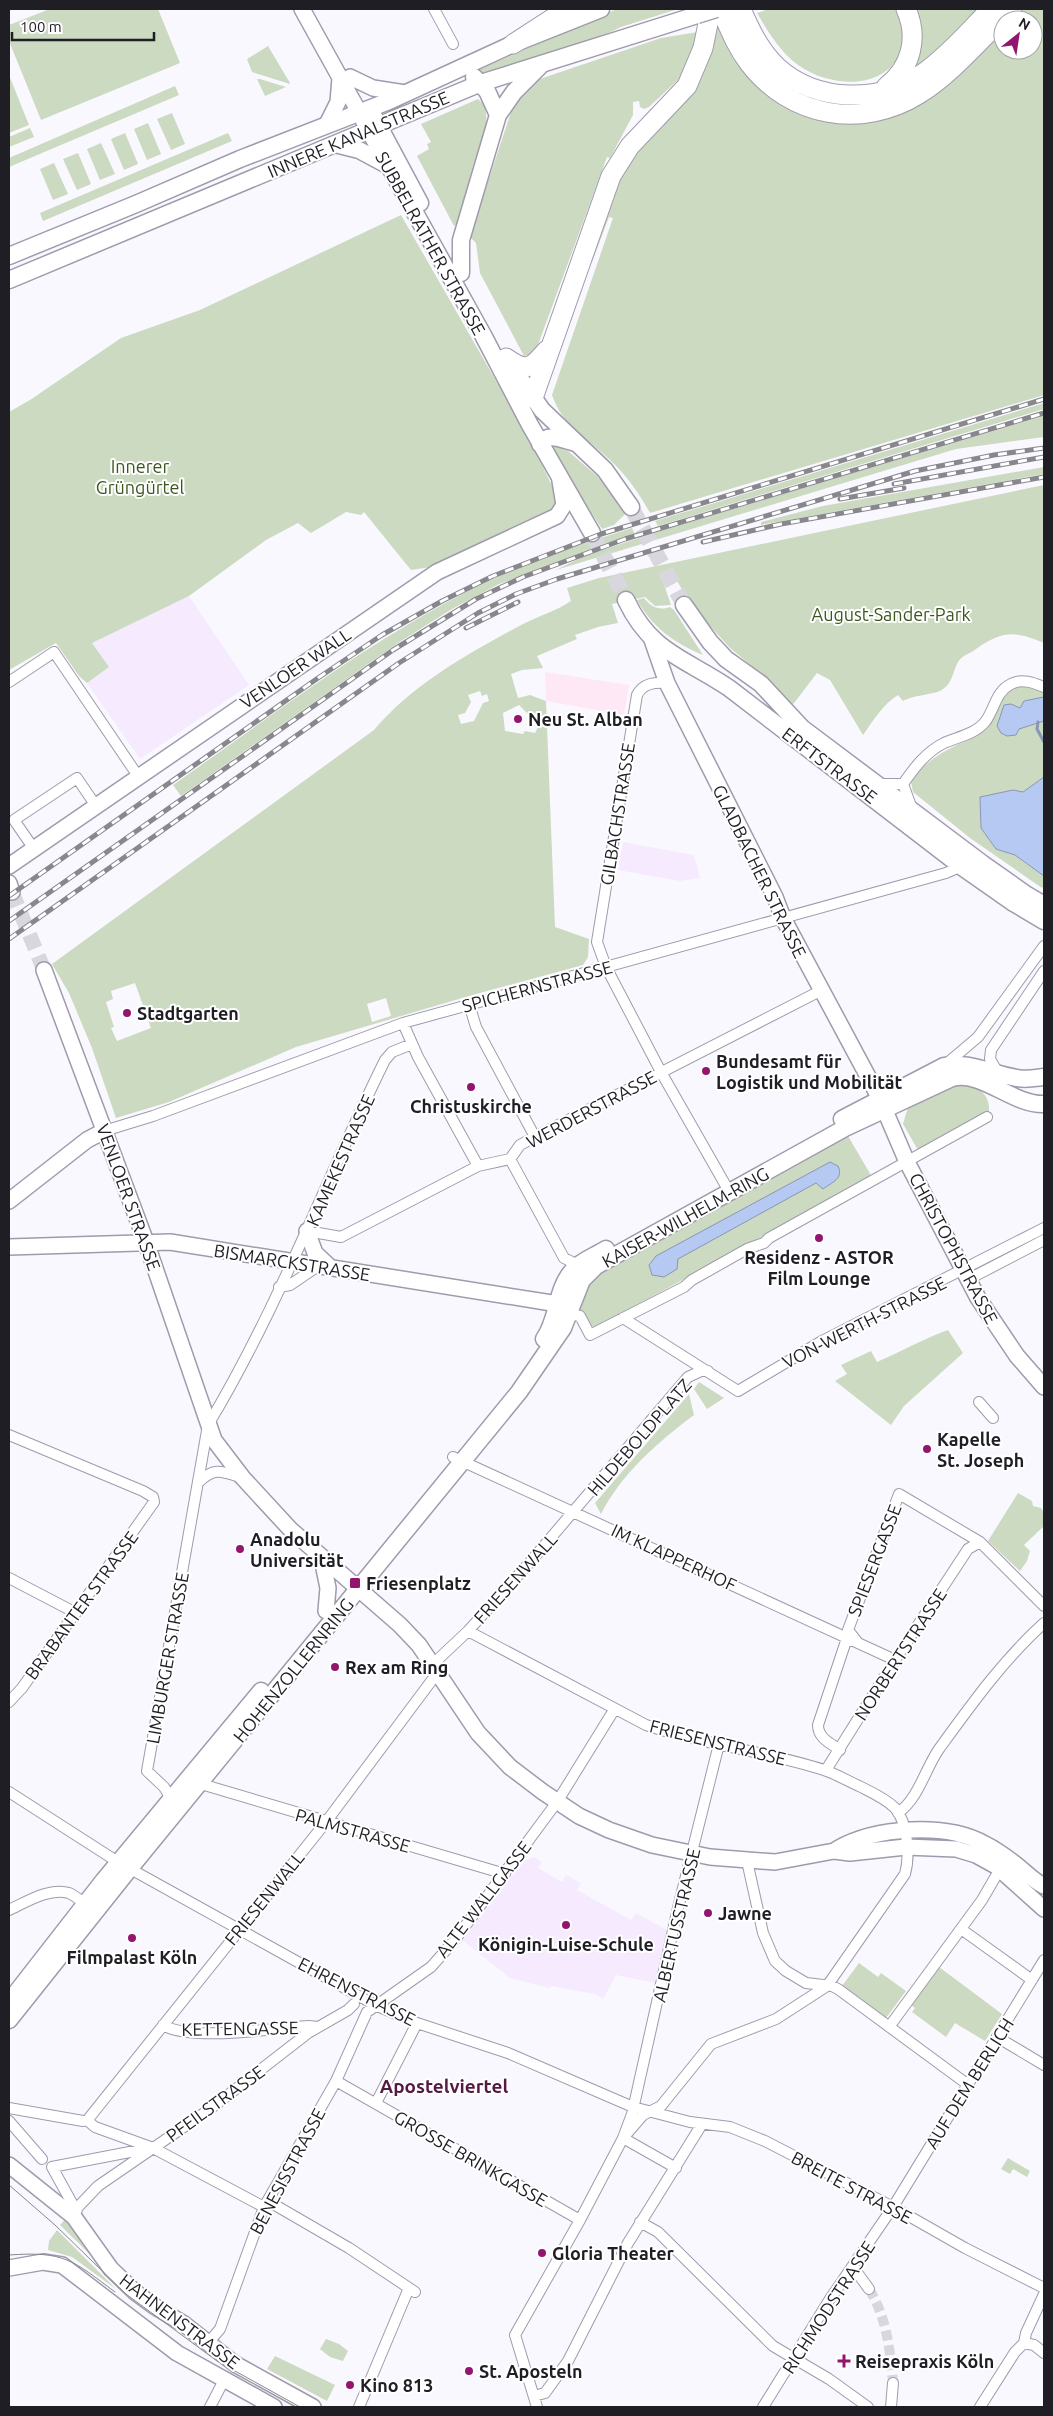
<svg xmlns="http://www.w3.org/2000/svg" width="1053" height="2416" font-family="Ubuntu,sans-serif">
  <rect width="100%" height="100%" fill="#f9f8ff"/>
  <path fill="#fee8f5" d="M545 672 629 685 624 715 546 701Z"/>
  <path fill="#f6eafe" d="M189 596 249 685 140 759 87 683 109 667 92 643Z
    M623 842 694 855 700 878 680 881 618 870Z
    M534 1857 542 1862 538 1868 562 1882 566 1875 581 1883 577 1890 631 1920 636 1913 667 1930 655 1983 616 1975 603 1999 595 1994 551 1986 549 1988 510 1978 462 1940 524 1861Z"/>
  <path fill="#cbdac0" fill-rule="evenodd" d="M50 9H158L180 63 41 120 9 41V25Z
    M617 9H678L621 27 596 39 481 75 476 71Z
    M769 9H897C922 75 857 98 806 70 784 58 770 35 757 13Z
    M915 9H982L920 66 897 81Z
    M1020 9H1044V395L650 513C639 493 627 476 610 460 587 438 563 427 552 395L613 218 609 217 592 262 587 260 613 190 713 25 719 24 733 53 844 122 1003 25V50H1033V20H1009Z
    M698 32 691 57 679 79 649 107 644 109 640 107 639 101 633 102V115L610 158 607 157 535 353 524 356 480 273 476 243 470 237 512 109 518 97 531 82 661 38Z
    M268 46 290 83V84L252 72 247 59Z
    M9 75 29 125 9 133Z
    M257 79H260L286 87 265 96Z
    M175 86 179 95 9 167V158Z
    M478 99C486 105 487 115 486 124 485 141 475 157 471 173 466 190 464 206 459 223L454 226 417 156 429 149 427 144 431 142 421 124Z
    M172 113 185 144 171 150 157 119Z
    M148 123 161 154 147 160 134 129Z
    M30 128 34 137 9 147V137Z
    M125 133 138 164 124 170 111 139Z
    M228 133 232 141 43 221 40 213Z
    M101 143 115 174 100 180 87 149Z
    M78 153 91 184 77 190 63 159Z
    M54 163 68 194 53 200 40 169Z
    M401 215 531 442 556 494 558 509 438 566 411 570 364 512 361 515 346 512 311 533 298 523 266 540 189 596 92 643 109 667 87 683 79 676 56 643 9 670V412L30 400 121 338 200 310Z
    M1044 403V409L1001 422 658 526 655 521Z
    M1044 416V437L956 449 556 570 584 556 666 529Z
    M552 444H560L598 477 627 512 614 525 602 529 559 464 551 446Z
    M1044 467V474L761 525V522L823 506Z
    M1044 485V643C1014 631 1004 630 976 649 971 653 961 656 958 662 953 671 952 684 943 689 936 695 916 694 903 701L898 695C883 704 873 721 863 735L830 680 817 673 791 707 772 683 729 647 704 619 691 601H689L671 571 660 573 671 605 655 606 645 597 612 604 618 623 598 627 575 635 577 639 537 656 543 668 522 670 511 674 518 698 530 695 546 701 555 927 589 939 588 957 583 965 469 996 296 1047 169 1102 116 1118 92 1048 69 993 52 964 374 730C414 683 469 653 523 624 539 616 556 611 571 601L567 588 599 578ZM480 691 482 696 487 694 489 701 483 703 474 721 461 724 458 715 465 713 471 702 468 695ZM519 705 532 718 531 721 538 727 535 733 525 731 523 734 505 731 503 713ZM135 983 151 1028 117 1041 111 1028 114 1027 106 1002 113 999 111 991ZM386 998 391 1016 372 1022 367 1004Z
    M632 528 635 534 499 584 452 609 398 643 181 796 173 785C270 717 364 644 470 590 522 564 576 545 632 528Z
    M644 598C651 607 659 611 670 607L674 610 703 655C674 643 652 627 637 600Z
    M1020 685 1044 690V777L1023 792 1013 790 980 797 981 828 996 849 1015 855 1044 876V885L1042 888 970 838 913 792 911 782C923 765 936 755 955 746 962 742 972 739 979 734 996 719 997 694 1020 685Z
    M960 1081C978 1087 991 1093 989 1114L919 1152 903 1124 908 1107Z
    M848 1136 872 1177 594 1328 578 1309 586 1284 614 1261 735 1199Z
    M948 1330 963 1353 904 1406 891 1425 835 1381 847 1374 841 1365 871 1351 877 1362C902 1351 923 1339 948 1330Z
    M699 1382 724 1398 707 1409 694 1389Z
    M689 1394 694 1415C658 1442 622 1473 601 1514L595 1503Z
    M1018 1493 1032 1501 1033 1506 1041 1508 1044 1513V1526L1024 1545 1030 1551 1027 1561 1020 1571 988 1541Z
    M859 1963 878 1977 881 1973 906 1991 886 2018 842 1986Z
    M939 1967 1002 2014 985 2041 955 2023 946 2037 912 2012 915 2008 911 2005Z
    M1008 2158 1030 2171 1027 2177 1013 2169 1010 2174 1001 2169Z
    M67 2217 111 2275 60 2225Z
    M57 2230 116 2289 72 2257 48 2250 49 2241Z
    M326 2339 339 2344 348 2351 343 2361 330 2357 320 2349Z
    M275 2356 335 2385 327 2401 267 2369Z"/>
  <path fill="#b6c9f2" stroke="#8996b4" d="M1044 697V721L1019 729 1016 735 1007 736 1001 733 997 726 1004 705 1011 704 1020 708 1024 701Z
    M1044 777V876L1015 855 996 849 981 828 980 797 1013 790 1023 792Z
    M830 1162 838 1166C844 1179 832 1182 823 1189L816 1183 678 1259 677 1269 664 1277 652 1275 649 1265 656 1256Z"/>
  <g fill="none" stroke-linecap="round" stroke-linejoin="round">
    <path stroke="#8996b4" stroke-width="3" d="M1038 722 1037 729 1044 742"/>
    <path stroke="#d8d7de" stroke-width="10" stroke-dasharray="10 5" stroke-linecap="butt" d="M869 2289C887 2318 890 2350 893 2383"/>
    <path stroke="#d8d7de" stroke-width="15" stroke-dasharray="15 8" stroke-linecap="butt" d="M12 892 44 970"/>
    <path stroke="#d8d7de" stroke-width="16" stroke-dasharray="16 8" stroke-linecap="butt" d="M631 507 684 605
      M592 533 626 600"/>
    <defs>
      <path id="street" d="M434 9 453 44
        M9 682 54 652 138 776
        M667 683C655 682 643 683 637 695L597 942 606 967 661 1072 730 1193
        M878 784H903C914 768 926 752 944 743 958 737 975 734 985 722 995 709 995 692 1011 684 1022 678 1034 683 1044 687
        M903 784 912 809
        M34 849 14 820 77 778 96 806
        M469 1004 476 1027 535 1137
        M403 1023 418 1057 478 1166
        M945 1065 978 1037 1044 946
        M998 1073 990 1059 991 1050 1044 971
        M104 1131 153 1116 403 1023 946 873 964 865
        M510 1159 564 1258 578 1265
        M307 1231 341 1237 478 1166 510 1159 520 1145 535 1137 820 991
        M969 1279 1044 1240
        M279 1287 290 1285 318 1266
        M569 1314 580 1316 590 1335 684 1287 692 1280 747 1249 764 1243 769 1238 987 1117
        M623 1318 738 1391 822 1341 1044 1228
        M979 1402 993 1418
        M9 1435 143 1491 153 1497 154 1502 22 1688 9 1702
        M453 1457 895 1660
        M199 1482C215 1466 223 1472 243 1478
        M9 1578 76 1613
        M468 1631 646 1725C704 1745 766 1751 824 1770 836 1774 848 1781 859 1786 871 1792 885 1798 895 1808 908 1823 910 1856 905 1874L827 1986 776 2019 711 2044 661 2106 643 2115 623 2138
        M855 1639 848 1630 899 1494 980 1542 1044 1606
        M433 1664 468 1631 531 1561 688 1377 701 1371H708
        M840 1750C830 1743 818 1738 818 1725L846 1641 856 1640
        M826 1770 895 1660 968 1549 980 1542
        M201 1784 505 1874
        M9 1792 118 1862 377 2006 417 2023 508 2053 633 2107 690 2122 730 2127 765 2141 893 2207 965 2248 1044 2288
        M174 1803 164 1787 147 1771 208 1425C278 1309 325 1181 385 1060L392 1052 412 1044
        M898 1813C919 1798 925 1769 939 1749 971 1705 1003 1660 1044 1623
        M747 1861 763 1933 775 1961 786 1971 806 1983 832 1986 838 1989 967 2084
        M9 1910C26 1902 50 1887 69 1893 74 1895 80 1900 85 1904
        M961 1929 1032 1980
        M163 2025C190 2042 275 2028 309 2026L318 2027
        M889 2027 982 1900 1000 1869
        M997 2037 1044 2065
        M336 2081 580 2220
        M376 2103 417 2023
        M9 2108 83 2121
        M9 2121 42 2159
        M623 2138 676 2168
        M268 2201 349 2248 415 2292
        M73 2205 52 2167 140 2150
        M264 2207 153 2148 95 2127 89 2122V2118L326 1822 432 1680 439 1674
        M74 2217 78 2207 98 2186 210 2109 308 2033 348 2010 354 2004
        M640 2222 658 2232 773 2346 829 2379 868 2407
        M853 2267 869 2289
        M208 2343 220 2329 264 2207 336 2081 367 2012 431 1967 454 1941 557 1802 614 1710
        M1024 2343 1026 2333 1044 2294
        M1024 2343 1034 2345 1044 2353
        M534 2396 545 2393 568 2361 628 2243 702 2124
        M210 2407 224 2380
        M359 2407 409 2288
        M537 2407 515 2335 580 2220 623 2138 632 2114 678 1908 719 1744
        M763 2407 830 2299 893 2207 1044 1960
        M891 2407 893 2383
        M980 2407 1015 2352 1024 2343"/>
      <path id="secondary" d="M302 9 359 112
        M350 77 373 88 405 93
        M327 124 338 102 340 78
        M651 637 667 683 775 897 783 918 880 1099 907 1162 978 1298 1017 1356 1044 1387
        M9 866 437 572 557 516 564 505 560 481
        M9 883 12 892
        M44 970 146 1242 214 1440 243 1478 291 1530 400 1625 419 1645 478 1733 510 1767 543 1792 579 1816 609 1830 652 1845 710 1857 775 1862 834 1851 850 1853 906 1847 956 1849 976 1855 996 1866 1044 1909
        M9 1201 87 1140 104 1131
        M307 1231 315 1253 331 1268
        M9 1247 170 1242 558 1304 569 1301
        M322 1559 328 1588 326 1611
        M837 1849C875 1827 946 1822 985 1844 995 1849 1005 1856 1014 1863 1025 1871 1032 1880 1044 1886
        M9 2165 74 2217 111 2269 135 2292 154 2306 184 2324 235 2364 313 2407
        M9 2268 43 2262 62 2265 177 2353 274 2407"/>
      <path id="primary" d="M474 77 487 91 498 115
        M374 117 420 203
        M364 121 483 335 530 425 592 533
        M335 144 359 150 387 165
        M9 256 136 204 240 159 389 101 513 44 601 9
        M461 273V240L498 115 514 92 540 66
        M9 280 481 83 697 15
        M506 358 542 410 605 470 631 507
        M540 444C548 431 563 440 576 443
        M626 600C651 653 685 658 729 688L962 867 1012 902 1044 921
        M684 605 710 642 726 659 761 684 802 728 983 864 1027 895 1044 905
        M842 1119 944 1066C971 1061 991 1074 1017 1078 1026 1080 1035 1078 1044 1077
        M544 1339C559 1318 555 1290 573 1270 582 1260 595 1256 606 1249
        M9 2002 104 1880 261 1691
        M9 2020 130 1868 519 1392 563 1328 582 1280 596 1266 845 1128 952 1078C982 1070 1012 1105 1044 1104"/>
      <path id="highway" d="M721 9C729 27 736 46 749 63 790 117 861 130 919 94 954 72 982 37 1012 9
        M741 9C750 30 760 51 777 67 817 103 881 104 925 72 950 54 970 30 991 9
        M513 44 567 9
        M886 87C911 68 919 38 906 9
        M506 358C528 373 531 368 547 350
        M533 398 611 176 630 146 687 86 703 48 711 9"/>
    </defs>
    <use href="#street" stroke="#9f9bac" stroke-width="12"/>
    <use href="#secondary" stroke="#9f9bac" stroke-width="18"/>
    <use href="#primary" stroke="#9f9bac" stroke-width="19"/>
    <use href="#highway" stroke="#9f9bac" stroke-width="21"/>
    <use href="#street" stroke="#fff" stroke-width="10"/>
    <use href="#secondary" stroke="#fff" stroke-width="15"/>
    <use href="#primary" stroke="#fff" stroke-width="16"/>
    <use href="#highway" stroke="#fff" stroke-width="19"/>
    <path stroke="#88878e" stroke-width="1" d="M9 2185 55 2225 126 2294 217 2361 300 2407
      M9 2255C65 2251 72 2260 115 2292"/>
    <defs>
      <path id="rail" d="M894 484 1044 457
        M840 499 904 488
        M703 542 781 524 1044 477
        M466 628 518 602
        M9 896 318 678 382 635 442 601 493 576 601 534 1044 399
        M9 921 393 650 476 599 523 577 625 539 1044 413
        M9 939 399 663 478 613 516 594 557 579 915 471 994 455 1044 448"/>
    </defs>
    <use href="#rail" stroke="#88878e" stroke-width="5"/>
    <use href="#rail" stroke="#fff" stroke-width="3" stroke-dasharray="9" stroke-linecap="butt"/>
    <defs>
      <path id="primary-bridge" d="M697 15 716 9"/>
    </defs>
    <use href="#primary-bridge" stroke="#9f9bac" stroke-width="19" stroke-linecap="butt"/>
    <use href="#primary-bridge" stroke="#fff" stroke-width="16"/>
  </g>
  <g fill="#94156f" stroke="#fff" stroke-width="2">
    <circle cx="518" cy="719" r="5"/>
    <circle cx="127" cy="1013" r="5"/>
    <circle cx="706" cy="1071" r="5"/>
    <circle cx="471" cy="1087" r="5"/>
    <circle cx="819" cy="1238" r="5"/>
    <circle cx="927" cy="1449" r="5"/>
    <circle cx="240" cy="1549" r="5"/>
    <rect x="349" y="1577" width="12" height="12" rx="2.5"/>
    <circle cx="335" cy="1667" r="5"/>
    <circle cx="708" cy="1913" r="5"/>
    <circle cx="566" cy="1925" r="5"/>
    <circle cx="132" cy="1938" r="5"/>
    <circle cx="542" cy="2253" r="5"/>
    <path d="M841.5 2353.5h5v5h5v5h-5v5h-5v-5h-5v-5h5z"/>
    <circle cx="469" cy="2371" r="5"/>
    <circle cx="350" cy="2385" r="5"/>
  </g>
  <g text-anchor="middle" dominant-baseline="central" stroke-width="4" stroke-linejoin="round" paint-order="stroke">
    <g font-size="18" fill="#201e25" stroke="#fff">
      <text transform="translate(358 134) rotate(-23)">INNERE KANALSTRASSE</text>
      <text transform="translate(431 243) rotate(61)">SUBBELRATHER STRASSE</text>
      <text transform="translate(295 668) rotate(-34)">VENLOER WALL</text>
      <text transform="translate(830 765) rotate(37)">ERFTSTRASSE</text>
      <text transform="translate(617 814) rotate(-81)">GILBACHSTRASSE</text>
      <text transform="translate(760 871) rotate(64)">GLADBACHER STRASSE</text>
      <text transform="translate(537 986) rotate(-15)">SPICHERNSTRASSE</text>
      <text transform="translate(591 1109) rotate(-28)">WERDERSTRASSE</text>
      <text transform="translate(340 1160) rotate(-66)">KAMEKESTRASSE</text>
      <text transform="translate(129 1197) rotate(70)">VENLOER STRASSE</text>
      <text transform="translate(685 1217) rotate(-29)">KAISER-WILHELM-RING</text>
      <text transform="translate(954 1248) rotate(62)">CHRISTOPHSTRASSE</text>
      <text transform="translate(292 1262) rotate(9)">BISMARCKSTRASSE</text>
      <text transform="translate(864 1322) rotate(-27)">VON-WERTH-STRASSE</text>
      <text transform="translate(639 1437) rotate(-49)">HILDEBOLDPLATZ</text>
      <text transform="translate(674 1557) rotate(25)">IM KLAPPERHOF</text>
      <text transform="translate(874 1560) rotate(-69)">SPIESERGASSE</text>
      <text transform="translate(515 1578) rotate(-48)">FRIESENWALL</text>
      <text transform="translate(81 1605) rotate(-54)">BRABANTER STRASSE</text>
      <text transform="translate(900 1654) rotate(-57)">NORBERTSTRASSE</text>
      <text transform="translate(167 1658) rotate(-80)">LIMBURGER STRASSE</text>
      <text transform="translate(293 1670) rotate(-51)">HOHENZOLLERNRING</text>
      <text transform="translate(718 1742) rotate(14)">FRIESENSTRASSE</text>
      <text transform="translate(353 1830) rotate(16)">PALMSTRASSE</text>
      <text transform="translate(264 1898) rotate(-51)">FRIESENWALL</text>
      <text transform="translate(483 1899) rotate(-52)">ALTE WALLGASSE</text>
      <text transform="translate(676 1925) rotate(-77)">ALBERTUSSTRASSE</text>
      <text transform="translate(357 1991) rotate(27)">EHRENSTRASSE</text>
      <text transform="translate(240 2028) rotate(-1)">KETTENGASSE</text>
      <text transform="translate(969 2083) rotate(-58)">AUF DEM BERLICH</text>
      <text transform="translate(215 2103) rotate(-36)">PFEILSTRASSE</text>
      <text transform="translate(471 2158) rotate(30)">GROSSE BRINKGASSE</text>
      <text transform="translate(287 2171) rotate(-62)">BENESISSTRASSE</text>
      <text transform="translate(852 2187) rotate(28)">BREITE STRASSE</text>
      <text transform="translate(828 2307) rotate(-57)">RICHMODSTRASSE</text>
      <text transform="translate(180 2321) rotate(37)">HAHNENSTRASSE</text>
    </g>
    <g font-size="18" fill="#3a571e" stroke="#fff">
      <text x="140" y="466">Innerer<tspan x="140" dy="21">Grüngürtel</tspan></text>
      <text x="891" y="614">August-Sander-Park</text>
    </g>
    <g font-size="18" font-weight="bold" fill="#201e25" stroke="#fff" text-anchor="start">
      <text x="528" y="719">Neu St. Alban</text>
      <text x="137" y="1013">Stadtgarten</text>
      <text x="716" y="1061">Bundesamt für<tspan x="716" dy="21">Logistik und Mobilität</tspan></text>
      <text x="471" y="1106" text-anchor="middle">Christuskirche</text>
      <text x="819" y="1257" text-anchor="middle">Residenz - ASTOR<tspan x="819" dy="21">Film Lounge</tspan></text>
      <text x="937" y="1439">Kapelle<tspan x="937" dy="21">St. Joseph</tspan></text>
      <text x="250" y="1539">Anadolu<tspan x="250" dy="21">Universität</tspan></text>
      <text x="366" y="1583">Friesenplatz</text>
      <text x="345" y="1667">Rex am Ring</text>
      <text x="718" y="1913">Jawne</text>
      <text x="566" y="1944" text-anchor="middle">Königin-Luise-Schule</text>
      <text x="132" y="1957" text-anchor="middle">Filmpalast Köln</text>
      <text x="552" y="2253">Gloria Theater</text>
      <text x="855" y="2361">Reisepraxis Köln</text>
      <text x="479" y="2371">St. Aposteln</text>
      <text x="360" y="2385">Kino 813</text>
    </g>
    <g font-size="19" font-weight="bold" fill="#541940" stroke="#fff">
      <text x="444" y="2086">Apostelviertel</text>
    </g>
  </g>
  <rect width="1053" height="2416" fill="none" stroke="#201e25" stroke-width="20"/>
  <g transform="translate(1018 35) rotate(30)"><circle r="24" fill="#ffffff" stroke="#a6a5a8"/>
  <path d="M0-4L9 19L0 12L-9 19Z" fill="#94156f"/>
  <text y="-8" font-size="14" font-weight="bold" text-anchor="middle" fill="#201e25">N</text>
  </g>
  <path d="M12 32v8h142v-8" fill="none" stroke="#201e25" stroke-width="2.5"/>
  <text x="20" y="32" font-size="15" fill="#201e25" stroke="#ffffff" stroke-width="4" paint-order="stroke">100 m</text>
</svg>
